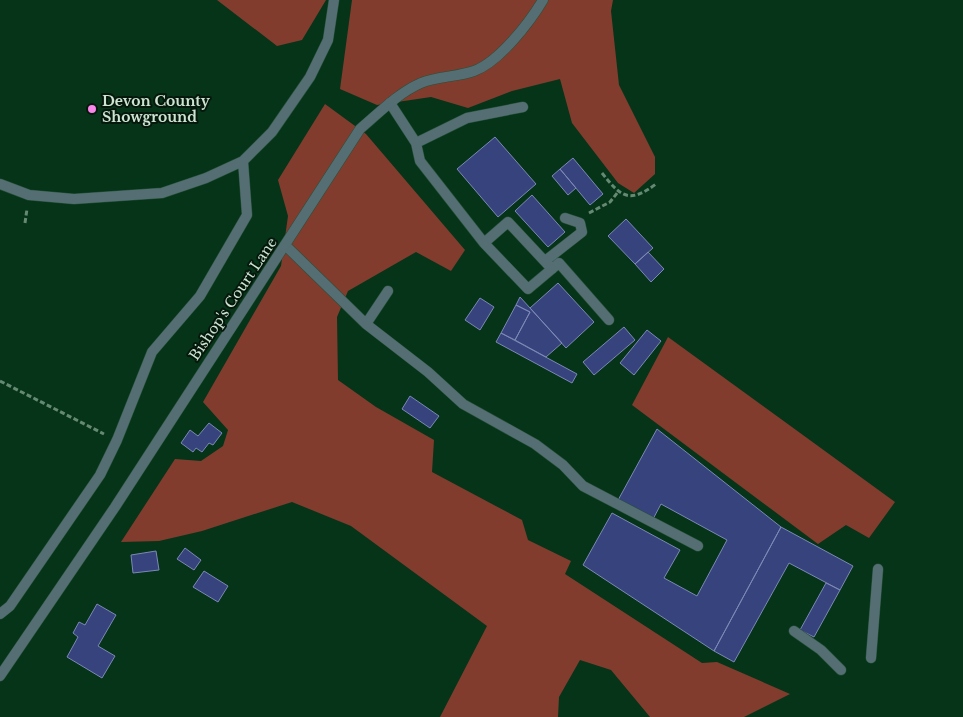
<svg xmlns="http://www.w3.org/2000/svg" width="963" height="717" font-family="'Libre Baskerville',serif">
  <rect width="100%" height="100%" fill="#063419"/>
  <path fill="#813c2e" d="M217 0H326L302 40 277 46Z
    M352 0H613L611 11 619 85 655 157V174L634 193 618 183 572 123 560 79 512 91 468 108 431 97 377 105 340 89Z
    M325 104 366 134 465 250 451 271 416 252 348 291 337 317 338 380 376 407 434 440 432 472 522 520 528 540 571 561 565 574 702 663 717 662 790 694 744 717H650L611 670 580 660 559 697 558 717H440L487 626 351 526 292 502 202 531 159 541 121 542 175 459 201 461 223 446 228 430 203 402 281 266 288 216 278 180Z
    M668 337 895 502 869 538 846 525 818 544 632 405Z"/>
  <path fill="#37437d" stroke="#7c88b5" d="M495 137 536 184 498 217 457 169Z
    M573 158 603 194 590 205 560 169Z
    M560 169 576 188 568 195 552 176Z
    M532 195 565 232 548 247 515 211Z
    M626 219 653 248 635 264 608 236Z
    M648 252 664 269 651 282 635 264Z
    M558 283 594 322 566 348 530 308Z
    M520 297 562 343 546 357 515 340 530 312 516 305Z
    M480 298 494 307 480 330 465 320Z
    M516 305 530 312 515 340 501 333Z
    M624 327 635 340 594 375 583 362Z
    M647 330 661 341 634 375 620 363Z
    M501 333 577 374 572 383 496 342Z
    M410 396 439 416 430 428 402 409Z
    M209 423 222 433 213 445 209 443 202 452 196 448 193 452 181 443 190 430 198 436Z
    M657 429 781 527 714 651 583 565 612 513 680 550 664 578 697 596 727 540 661 504 652 521 617 502Z
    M781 527 853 566 840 590 789 563 734 662 714 651Z
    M185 548 201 560 194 570 177 559Z
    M156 551 159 570 133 573 131 555Z
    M204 571 228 586 218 602 193 587Z
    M826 583 840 590 814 637 800 630Z
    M97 604 116 615 98 646 115 656 102 678 67 657 78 637 73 633 79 622 85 625Z"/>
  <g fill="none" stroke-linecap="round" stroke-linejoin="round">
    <defs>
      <path id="lane" d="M390 103 416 143 420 161 484 243 528 289 559 263 609 320
        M416 143 467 118 523 107
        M0 184 29 195 74 199 162 193 206 178 243 161 272 132 310 77 328 40 334 0
        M484 243 508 222 552 269
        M286 246 366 324 428 372 463 404 535 444 563 465 583 486 698 546
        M545 261 582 232 580 223 565 218
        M366 324 388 291
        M0 614 10 606 100 475 117 440 152 352 200 296 247 215 243 161
        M794 631 821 650 841 670
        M871 658 878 569"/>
      <path id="street" d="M0 676 115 507 360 129C379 113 398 93 421 83 438 76 457 77 474 71 499 62 530 22 543 0"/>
    </defs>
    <use href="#lane" stroke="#265037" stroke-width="11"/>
    <use href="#street" stroke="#265037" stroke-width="11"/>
    <path stroke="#668973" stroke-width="3" stroke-dasharray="5 2.5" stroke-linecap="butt" d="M602 173C621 197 629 204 656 184
      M589 213 610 202 618 192
      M25 223 27 209
      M0 381 104 434"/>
    <use href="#lane" stroke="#546e73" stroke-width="10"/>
    <use href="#street" stroke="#546e73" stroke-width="10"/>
  </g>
  <circle fill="#f987e9" stroke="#06180c" stroke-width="2" cx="92" cy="109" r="5"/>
  <g text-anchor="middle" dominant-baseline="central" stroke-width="4" stroke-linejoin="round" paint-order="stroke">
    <g font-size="14" font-weight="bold" fill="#cde4d2" stroke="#06180c" text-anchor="start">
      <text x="102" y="101">Devon County<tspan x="102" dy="16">Showground</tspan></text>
    </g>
    <g font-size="14" fill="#cde4d2" stroke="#06180c">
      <text transform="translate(233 299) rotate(-56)">Bishop's Court Lane</text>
    </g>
  </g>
</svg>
